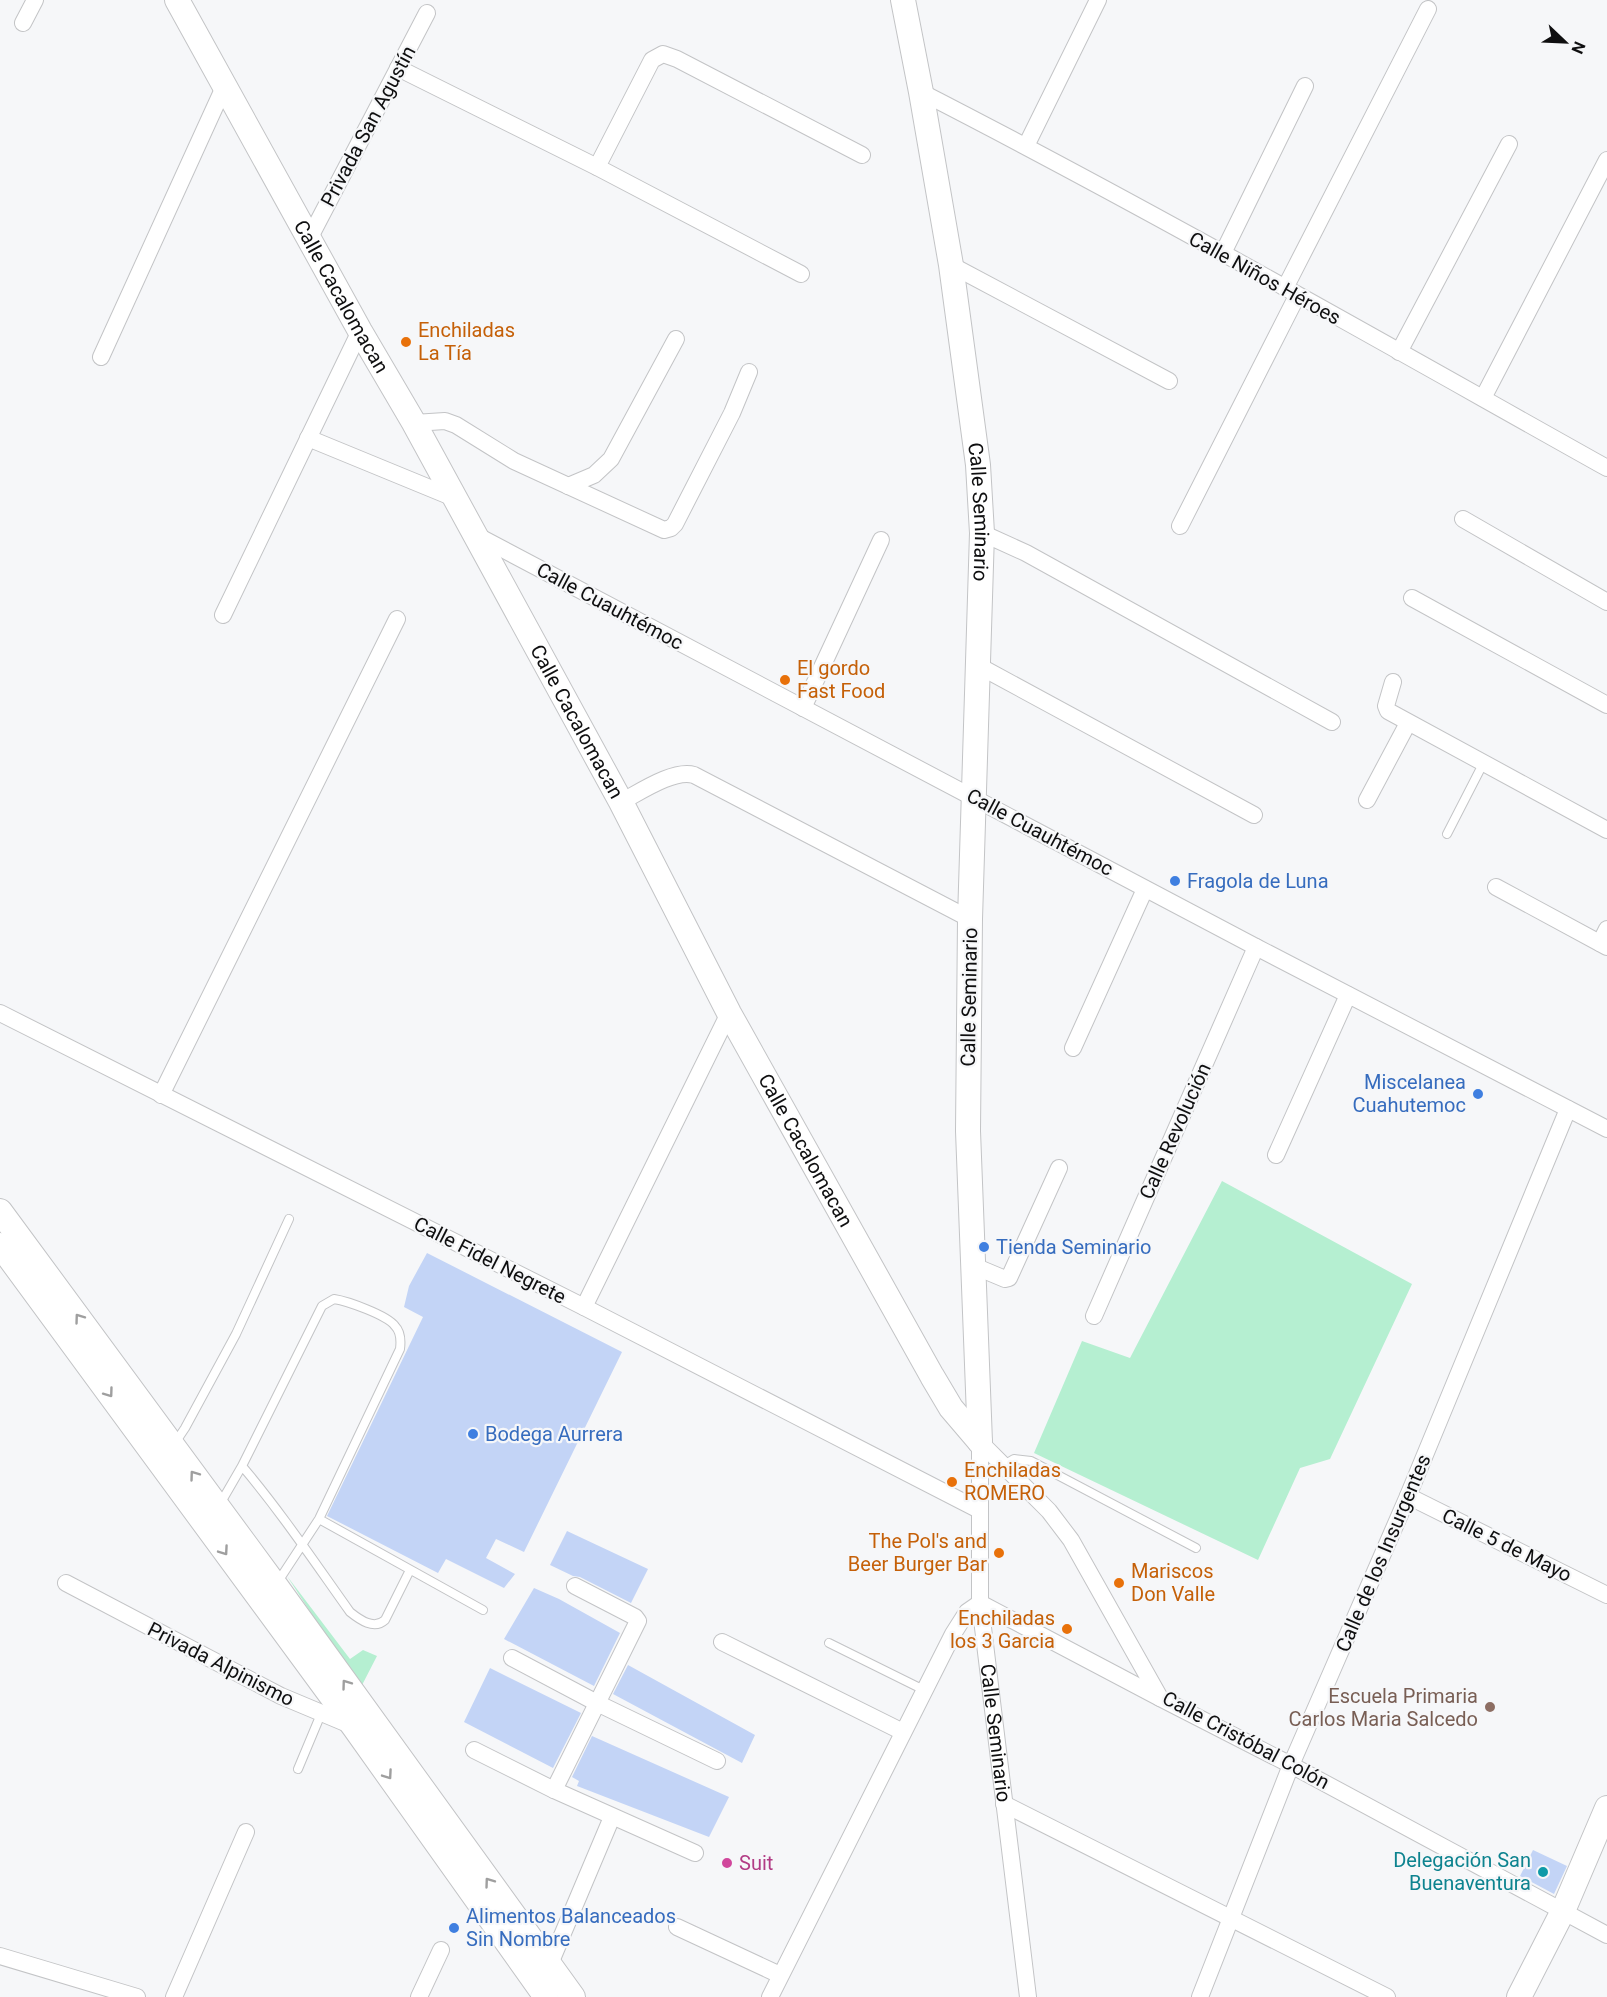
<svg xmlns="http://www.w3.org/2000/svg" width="1607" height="1997" font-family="Roboto,sans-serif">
  <rect width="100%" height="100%" fill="#f6f7f9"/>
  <path fill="#b5efd1" d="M1222 1181 1412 1284 1330 1459 1300 1468 1258 1560 1034 1453 1082 1341 1130 1358Z
    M287 1576 350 1659 363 1650 377 1656 360 1689Z"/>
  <path fill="#c3d4f6" d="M427 1253 622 1352 524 1552 496 1539 486 1558 515 1574 504 1588 446 1559 438 1573 327 1516 423 1317 404 1307 409 1286Z
    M567 1531 648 1569 631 1603 580 1577 573 1576 550 1565Z
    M534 1588 559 1599 620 1633 594 1686 504 1639Z
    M628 1665 755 1735 742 1763 613 1694Z
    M490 1668 581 1713 553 1768 464 1722Z
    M592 1736 729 1797 709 1837 577 1786 579 1781 572 1777Z
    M1533 1850 1567 1866 1554 1894 1520 1876Z"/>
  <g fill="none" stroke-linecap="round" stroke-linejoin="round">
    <defs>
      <path id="lane" d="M1447 834 1484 762
        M175 1443 185 1428 236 1334 289 1219
        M1004 1465 1014 1459 1031 1461 1196 1548
        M220 1504 242 1466
        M319 1519 483 1610
        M277 1583 319 1519 400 1349C401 1341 401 1332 395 1326 387 1315 347 1301 334 1299L322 1306 242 1466C281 1512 315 1563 350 1612 360 1620 374 1630 385 1620L410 1570
        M829 1643 924 1690
        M298 1769 321 1714"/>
      <g id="street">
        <path d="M23 23 35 0"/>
        <path d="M398 68 597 167 801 274"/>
        <path d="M921 92C1153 211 1380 341 1607 468"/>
        <path d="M1026 146 1098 0"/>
        <path d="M597 167 652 60 663 54 677 59 862 155"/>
        <path d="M309 239 427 13"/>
        <path d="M1223 253 1305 86"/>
        <path d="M951 265 1169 381"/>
        <path d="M1285 288 1428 9"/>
        <path d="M1399 352 1509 144"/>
        <path d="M101 357 224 87"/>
        <path d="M1483 398 1607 160"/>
        <path d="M414 423 445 421 456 425 514 461 664 530 671 528 675 524 732 413 749 372"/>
        <path d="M308 438 454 498"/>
        <path d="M568 486 594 475 611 459 676 339"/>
        <path d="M1463 519 1607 602"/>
        <path d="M1180 526 1297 296"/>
        <path d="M982 533 1026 553 1332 722"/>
        <path d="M474 534 1256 947 1607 1129"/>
        <path d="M1412 598 1607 705"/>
        <path d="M223 615 360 331"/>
        <path d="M979 666 1254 815"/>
        <path d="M1393 682 1386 706 1388 711 1607 830"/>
        <path d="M803 708 881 540"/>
        <path d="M1367 800 1408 723"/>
        <path d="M621 802C640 792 674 769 694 775L970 919"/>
        <path d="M1496 887 1607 947"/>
        <path d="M1600 943 1607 929"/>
        <path d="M0 1013 584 1307 979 1510"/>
        <path d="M1073 1048 1145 889"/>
        <path d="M161 1095 397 619"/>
        <path d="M1276 1155 1348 995"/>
        <path d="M974 1266 1005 1279 1009 1278 1059 1168"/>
        <path d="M584 1307 729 1013"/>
        <path d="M1094 1316 1256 947"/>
        <path id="s1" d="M980 1442V1603L1028 1997"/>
        <path d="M980 1442 1049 1511 1071 1540 1160 1698"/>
        <path d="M1408 1496 1607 1595"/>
        <path d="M66 1583 281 1696 355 1727"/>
        <path d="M575 1586 635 1617 638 1621 554 1790 695 1853"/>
        <path d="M980 1603 1160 1698 1291 1765 1607 1935"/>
        <path d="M722 1642 903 1732"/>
        <path d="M512 1658 597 1703 717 1761"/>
        <path d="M474 1750 554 1790"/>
        <path d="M1004 1804 1387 1997"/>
        <path d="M677 1927 780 1975"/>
        <path d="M0 1956 137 1997"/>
        <path d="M547 1971 612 1817"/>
        <path d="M174 1997 246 1832"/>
        <path d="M419 1997 441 1950"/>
        <path d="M770 1997 953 1634 967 1612 980 1603"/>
        <path d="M1200 1997 1291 1765 1408 1496 1568 1109"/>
      </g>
      <g id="secondary">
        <path id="s2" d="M177 0 360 331 414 423 621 802 729 1013 932 1376 951 1408 980 1442"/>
        <path id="s3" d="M903 0 921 92 951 265 978 465 982 533 970 919 968 1131 980 1442"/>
        <path d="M0 1211 276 1586 573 1997"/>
        <path d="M0 1245 354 1727 546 1997"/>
        <path d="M1519 1997 1563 1911 1607 1808"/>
      </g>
    </defs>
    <use href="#lane" stroke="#c3c4c6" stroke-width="10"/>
    <use href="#street" stroke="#c3c4c6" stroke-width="18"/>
    <use href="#secondary" stroke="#c3c4c6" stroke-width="26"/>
    <use href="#lane" stroke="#fff" stroke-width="8"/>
    <use href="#street" stroke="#fff" stroke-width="16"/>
    <use href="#secondary" stroke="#fff" stroke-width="24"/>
  </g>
  <defs><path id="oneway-chevron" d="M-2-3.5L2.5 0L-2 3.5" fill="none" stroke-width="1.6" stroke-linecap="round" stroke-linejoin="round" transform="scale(1.5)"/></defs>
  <g stroke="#9f9f9f">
    <use href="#oneway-chevron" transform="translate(79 1318) rotate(-126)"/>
    <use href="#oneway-chevron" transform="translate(109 1393) rotate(54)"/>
    <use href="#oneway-chevron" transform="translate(194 1475) rotate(-126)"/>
    <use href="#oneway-chevron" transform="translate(224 1551) rotate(55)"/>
    <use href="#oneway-chevron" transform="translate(346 1684) rotate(-126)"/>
    <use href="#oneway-chevron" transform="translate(388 1775) rotate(55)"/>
    <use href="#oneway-chevron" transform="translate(489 1882) rotate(-126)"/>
  </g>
  <g fill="#e8710a" stroke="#f6f7f9" stroke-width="2">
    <circle cx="406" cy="342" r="6"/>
    <circle cx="785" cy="680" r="6"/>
    <circle cx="952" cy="1482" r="6"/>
    <circle cx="999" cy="1553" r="6"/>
    <circle cx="1119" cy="1583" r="6"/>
    <circle cx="1067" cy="1629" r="6"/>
  </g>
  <g fill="#3f7fe0" stroke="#f6f7f9" stroke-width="2">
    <circle cx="1175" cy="881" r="6"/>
    <circle cx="1478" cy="1094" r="6"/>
    <circle cx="984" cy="1247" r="6"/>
    <circle cx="473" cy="1434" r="6"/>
    <circle cx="454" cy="1928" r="6"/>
  </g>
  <circle fill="#8d6e63" stroke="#f6f7f9" stroke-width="2" cx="1490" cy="1707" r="6"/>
  <circle fill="#d1479c" stroke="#f6f7f9" stroke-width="2" cx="727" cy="1863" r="6"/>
  <circle fill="#0f9aa8" stroke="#f6f7f9" stroke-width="2" cx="1543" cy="1872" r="6"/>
  <g text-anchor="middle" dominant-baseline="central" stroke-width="4.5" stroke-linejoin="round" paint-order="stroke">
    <g font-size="20" fill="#0f0f10" stroke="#f6f7f9">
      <text transform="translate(368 126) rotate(-62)">Privada San Agustín</text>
      <text transform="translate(1265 278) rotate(29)">Calle Niños Héroes</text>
      <text stroke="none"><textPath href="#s2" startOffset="339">Calle Cacalomacan</textPath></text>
      <text stroke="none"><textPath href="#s3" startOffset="518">Calle Seminario</textPath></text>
      <text transform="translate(610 606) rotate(28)">Calle Cuauhtémoc</text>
      <text stroke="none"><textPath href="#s2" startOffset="825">Calle Cacalomacan</textPath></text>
      <text transform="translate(1040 832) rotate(28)">Calle Cuauhtémoc</text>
      <text transform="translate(969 997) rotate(-89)">Calle Seminario</text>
      <text transform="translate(1175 1131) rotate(-66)">Calle Revolución</text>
      <text stroke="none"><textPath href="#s2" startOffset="1311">Calle Cacalomacan</textPath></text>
      <text transform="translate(490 1260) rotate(27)">Calle Fidel Negrete</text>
      <text transform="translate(1507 1545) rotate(26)">Calle 5 de Mayo</text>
      <text transform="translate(1383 1553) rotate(-67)">Calle de los Insurgentes</text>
      <text transform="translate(221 1664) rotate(27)">Privada Alpinismo</text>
      <text stroke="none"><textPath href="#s1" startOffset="292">Calle Seminario</textPath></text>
      <text transform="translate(1246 1740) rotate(28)">Calle Cristóbal Colón</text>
    </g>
    <g font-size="20" fill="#c56008" stroke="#f6f7f9" text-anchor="start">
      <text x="418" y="330">Enchiladas<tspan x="418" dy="23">La Tía</tspan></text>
      <text x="797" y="668">El gordo<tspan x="797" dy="23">Fast Food</tspan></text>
      <text x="964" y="1470">Enchiladas<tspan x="964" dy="23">ROMERO</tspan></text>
      <text x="987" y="1541" text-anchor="end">The Pol's and<tspan x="987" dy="23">Beer Burger Bar</tspan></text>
      <text x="1131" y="1571">Mariscos<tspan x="1131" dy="23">Don Valle</tspan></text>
      <text x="1055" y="1618" text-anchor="end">Enchiladas<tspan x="1055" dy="23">los 3 Garcia</tspan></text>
    </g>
    <g font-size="20" fill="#366cbe" stroke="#f6f7f9" text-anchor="start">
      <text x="1187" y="881">Fragola de Luna</text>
      <text x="1466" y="1082" text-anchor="end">Miscelanea<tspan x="1466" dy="23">Cuahutemoc</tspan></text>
      <text x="996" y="1247">Tienda Seminario</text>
      <text x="485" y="1434">Bodega Aurrera</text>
      <text x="466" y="1916">Alimentos Balanceados<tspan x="466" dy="23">Sin Nombre</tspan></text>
    </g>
    <g font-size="20" fill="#785e54" stroke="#f6f7f9" text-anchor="end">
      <text x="1478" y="1696">Escuela Primaria<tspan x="1478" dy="23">Carlos Maria Salcedo</tspan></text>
    </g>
    <g font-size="20" fill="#0d838f" stroke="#f6f7f9" text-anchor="end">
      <text x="1531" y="1860">Delegación San<tspan x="1531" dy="23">Buenaventura</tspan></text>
    </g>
    <g font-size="20" fill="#b23c85" stroke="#f6f7f9" text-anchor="start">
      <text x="739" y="1863">Suit</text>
    </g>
  </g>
  <g transform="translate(1565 42) rotate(113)" stroke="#f6f7f9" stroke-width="4.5" paint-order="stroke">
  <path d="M0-4.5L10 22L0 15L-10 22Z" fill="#0f0f10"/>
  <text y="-9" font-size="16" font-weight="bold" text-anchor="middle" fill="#0f0f10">N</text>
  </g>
</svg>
